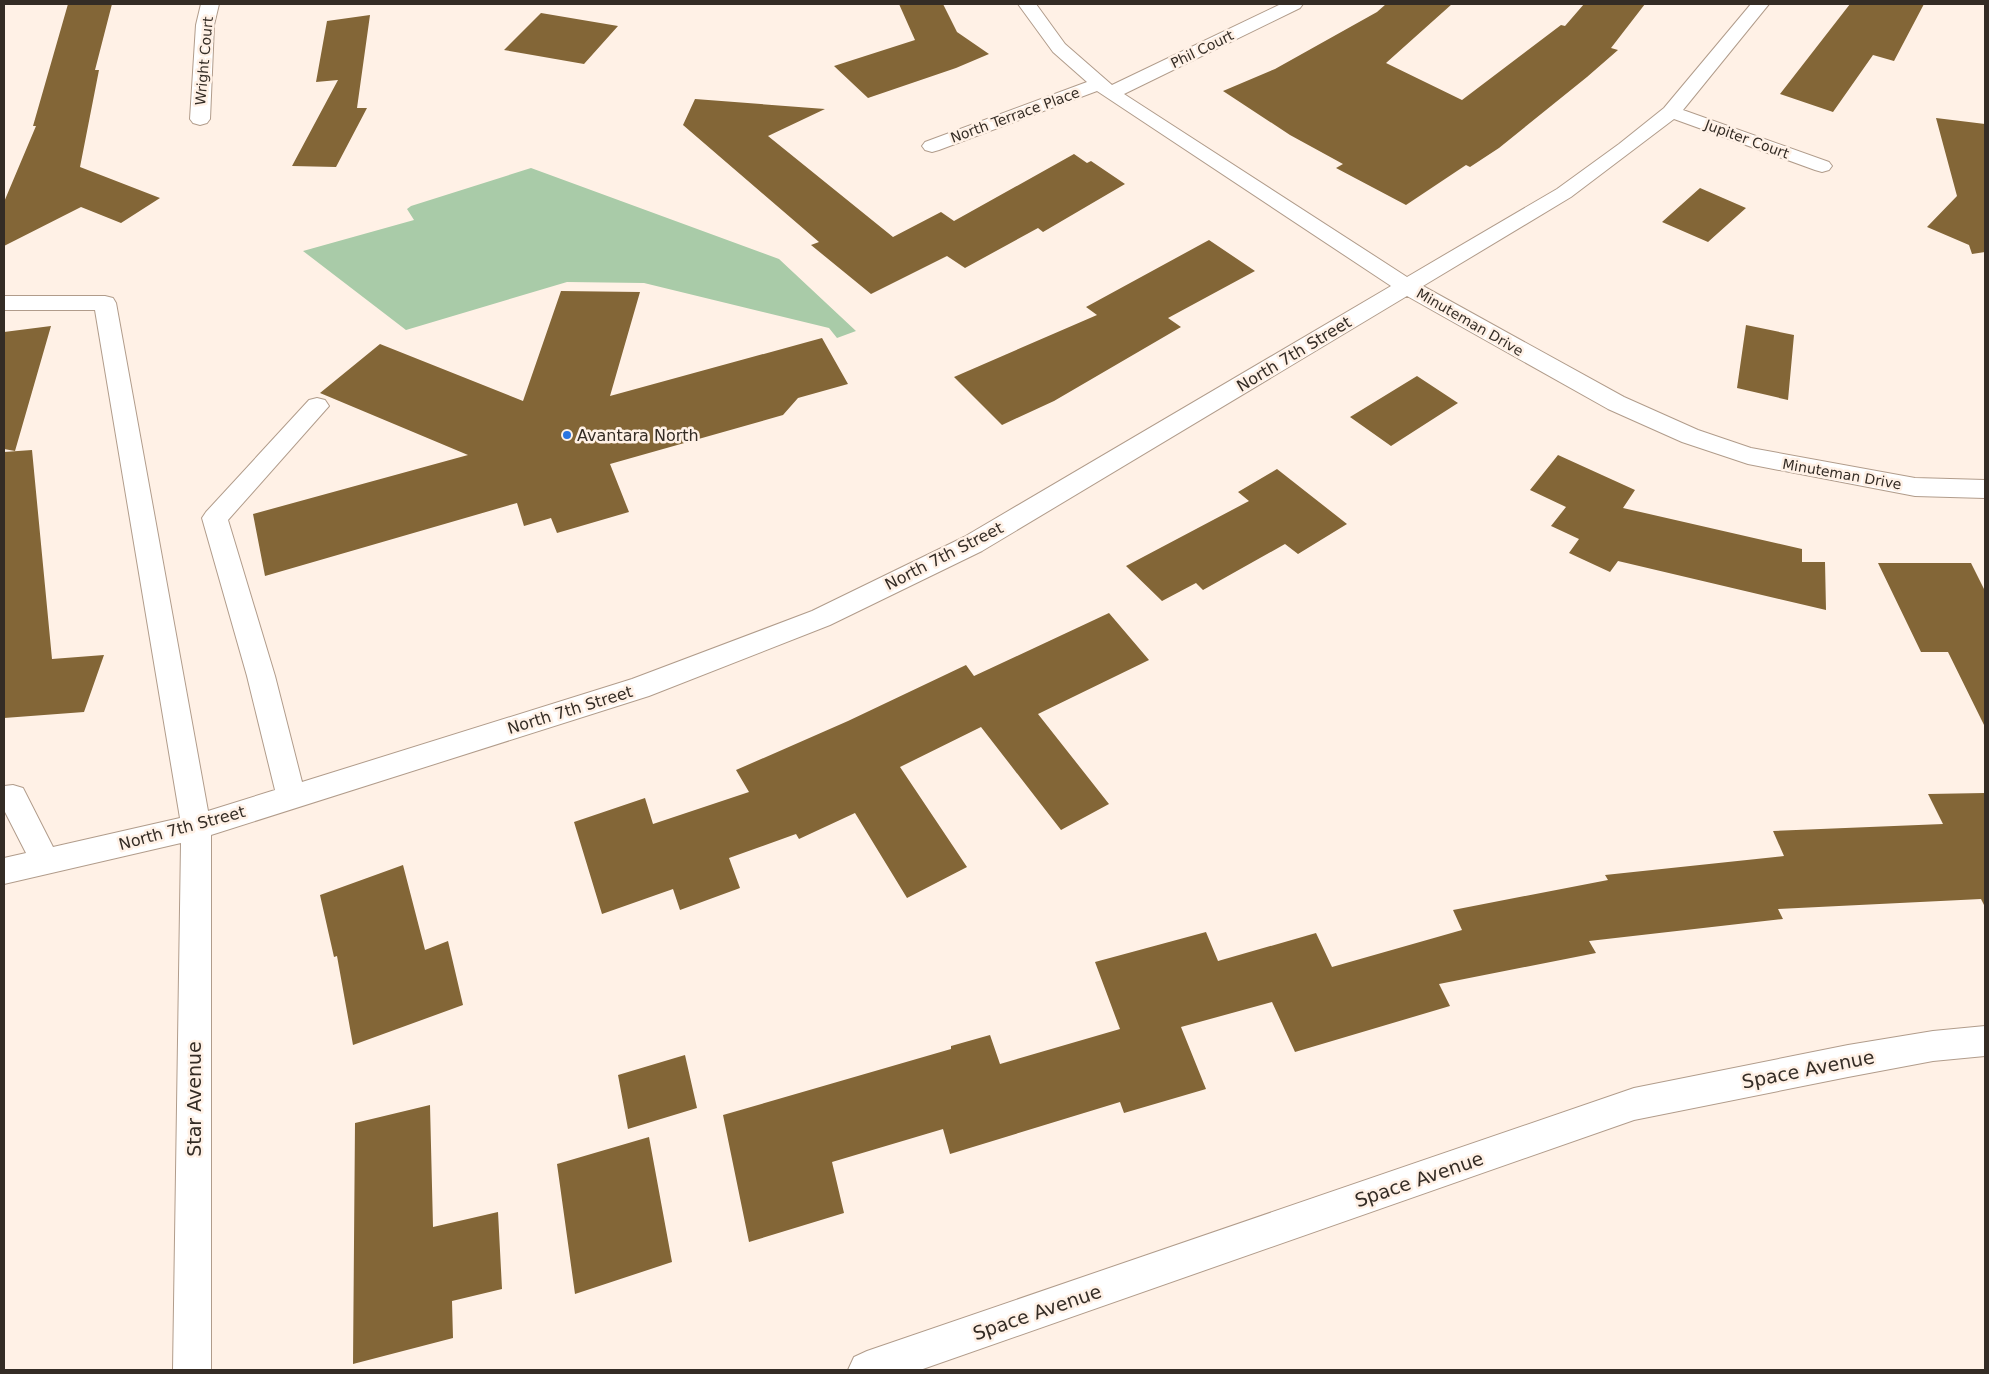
<svg xmlns="http://www.w3.org/2000/svg" width="1989" height="1374" font-family="'DejaVu Sans',sans-serif">
  <rect width="100%" height="100%" fill="#fff1e6"/>
  <path fill="#a9cba8" d="M531 168 779 259 856 331 837 338 829 328 644 283 567 282 406 330 303 251 414 220 407 209 411 206Z"/>
  <path fill="#836637" d="M68 4H112L95 70H99L80 167 160 198 121 223 81 207 4 246V202L36 126H33Z
    M899 4H943L957 32 989 54 956 68 868 98 834 66 915 40Z
    M1386 4H1452L1386 63 1462 100 1561 25 1565 26 1584 4H1645L1611 48 1618 50 1587 77 1499 148 1470 167 1466 165 1406 205 1336 168 1343 164 1290 135 1223 91 1275 69 1377 12Z
    M1850 4H1924L1894 61 1873 55 1833 112 1780 94Z
    M541 13 618 26 584 64 504 50Z
    M370 15 357 108H367L336 167 292 166 338 80 316 82 327 21Z
    M695 99 825 109 768 136 893 237 941 212 954 221 1074 154 1087 163 1091 161 1125 184 1043 232 1038 228 965 268 947 256 871 294 811 245 819 242 683 125Z
    M1936 118 1985 124V252L1972 254 1969 245 1927 227 1957 196Z
    M1700 188 1746 208 1708 242 1662 222Z
    M1209 240 1255 271 1168 318 1181 327 1054 401 1002 425 954 377 1097 315 1086 307Z
    M561 291 640 292 610 396 822 338 848 384 798 398 783 415 610 464 629 512 557 533 551 518 524 526 517 503 265 576 253 514 468 455 320 393 380 344 523 401Z
    M1746 325 1794 335 1788 400 1737 388Z
    M51 326 15 451 4 449V332Z
    M1417 376 1458 403 1391 446 1350 417Z
    M32 450 52 659 104 655 84 712 4 718V452Z
    M1558 455 1635 490 1623 508 1802 549V562H1825L1826 610 1618 561 1610 572 1569 553 1579 539 1551 526 1566 507 1530 490Z
    M1277 469 1347 524 1298 554 1285 544 1203 590 1196 583 1162 601 1126 566 1249 501 1238 492Z
    M1878 563H1971L1985 591V727L1948 652H1921Z
    M1109 613 1149 660 1038 714 1109 804 1061 830 981 727 900 767 967 867 907 898 855 813 799 839 796 834 729 858 740 888 680 910 673 889 602 914 574 822 645 798 653 824 749 792 736 770 848 721 966 665 974 676Z
    M1985 793V907L1981 899 1778 909 1783 919 1589 941 1596 953 1439 984 1450 1006 1295 1052 1272 1002 1181 1027 1206 1089 1124 1113 1120 1102 950 1154 943 1129 832 1162 844 1213 749 1242 723 1115 951 1049V1046L990 1035 1000 1064 1120 1029 1095 962 1206 932 1218 961 1316 933 1332 967 1462 930 1453 910 1608 880 1605 875 1784 856 1773 831 1943 824 1928 794Z
    M403 865 425 950 448 941 463 1005 353 1045 337 956 334 957 320 895Z
    M685 1055 697 1108 628 1129 618 1075Z
    M430 1105 433 1227 498 1212 502 1289 452 1301 453 1338 353 1364 355 1123Z
    M649 1137 672 1262 575 1294 557 1164Z"/>
  <g fill="none" stroke-linecap="round" stroke-linejoin="round">
    <defs>
      <path id="minor" d="M201 4H219L214 25 210 119 207 123 200 125 193 123 190 119 196 25Z
        M1018 4H1036L1065 44 1112 85 1281 4H1303L1300 8 1124 94 1407 277 1557 189 1619 144 1664 108 1751 4H1769L1683 110 1829 162 1832 166 1829 170 1822 172 1815 170 1674 119 1571 197 1423 286 1624 397 1698 430 1751 448 1915 478 1985 480V498L1915 496 1748 464 1682 442 1608 409 1407 296 982 551 830 625 649 696 211 835V1370H173L181 843 4 884V858L26 853 4 810V786L13 785 23 788 53 847 180 818 95 310H4V296H105L113 298 116 303 208 811 275 790 247 676 202 518 206 512 309 400 317 398 325 400 329 406 228 520 275 676 302 782 632 679 812 611 964 537 1391 286 1097 91 939 150 932 152 925 150 922 146 925 142 1087 82 1053 52Z
        M1985 1026V1056L1933 1061 1848 1077 1634 1120 920 1370H848L854 1357 867 1351 1634 1088 1848 1045 1933 1031Z"/>
    </defs>
    <use href="#minor" stroke="#b19c8b" stroke-width="2"/>
    <use href="#minor" fill="#fff" fill-rule="evenodd"/>
  </g>
  <circle fill="#2a75e1" stroke="#fff1e6" stroke-width="2" cx="567" cy="435" r="5"/>
  <g text-anchor="middle" dominant-baseline="central" stroke-width="5" stroke-linejoin="round" paint-order="stroke">
    <g font-size="14" fill="#342c25" stroke="#fff1e6">
      <text transform="translate(1202 49) rotate(-26)">Phil Court</text>
      <text transform="translate(204 61) rotate(-85)">Wright Court</text>
      <text transform="translate(1015 115) rotate(-20)">North Terrace Place</text>
      <text transform="translate(1747 139) rotate(20)">Jupiter Court</text>
      <text transform="translate(1470 322) rotate(30)">Minuteman Drive</text>
      <text transform="translate(1842 474) rotate(10)">Minuteman Drive</text>
    </g>
    <g font-size="16" fill="#342c25" stroke="#fff1e6">
      <text transform="translate(1294 354) rotate(-31)">North 7th Street</text>
      <text transform="translate(944 556) rotate(-27)">North 7th Street</text>
      <text transform="translate(570 710) rotate(-17)">North 7th Street</text>
      <text transform="translate(182 828) rotate(-15)">North 7th Street</text>
    </g>
    <g font-size="16" fill="#342c25" stroke="#fff1e6" text-anchor="start">
      <text x="577" y="435">Avantara North</text>
    </g>
    <g font-size="19" fill="#342c25" stroke="#fff1e6">
      <text transform="translate(1808 1069) rotate(-11)">Space Avenue</text>
      <text transform="translate(194 1099) rotate(-90)">Star Avenue</text>
      <text transform="translate(1419 1179) rotate(-19)">Space Avenue</text>
      <text transform="translate(1037 1312) rotate(-19)">Space Avenue</text>
    </g>
  </g>
  <rect width="1989" height="1374" fill="none" stroke="#342c25" stroke-width="10"/>
</svg>
